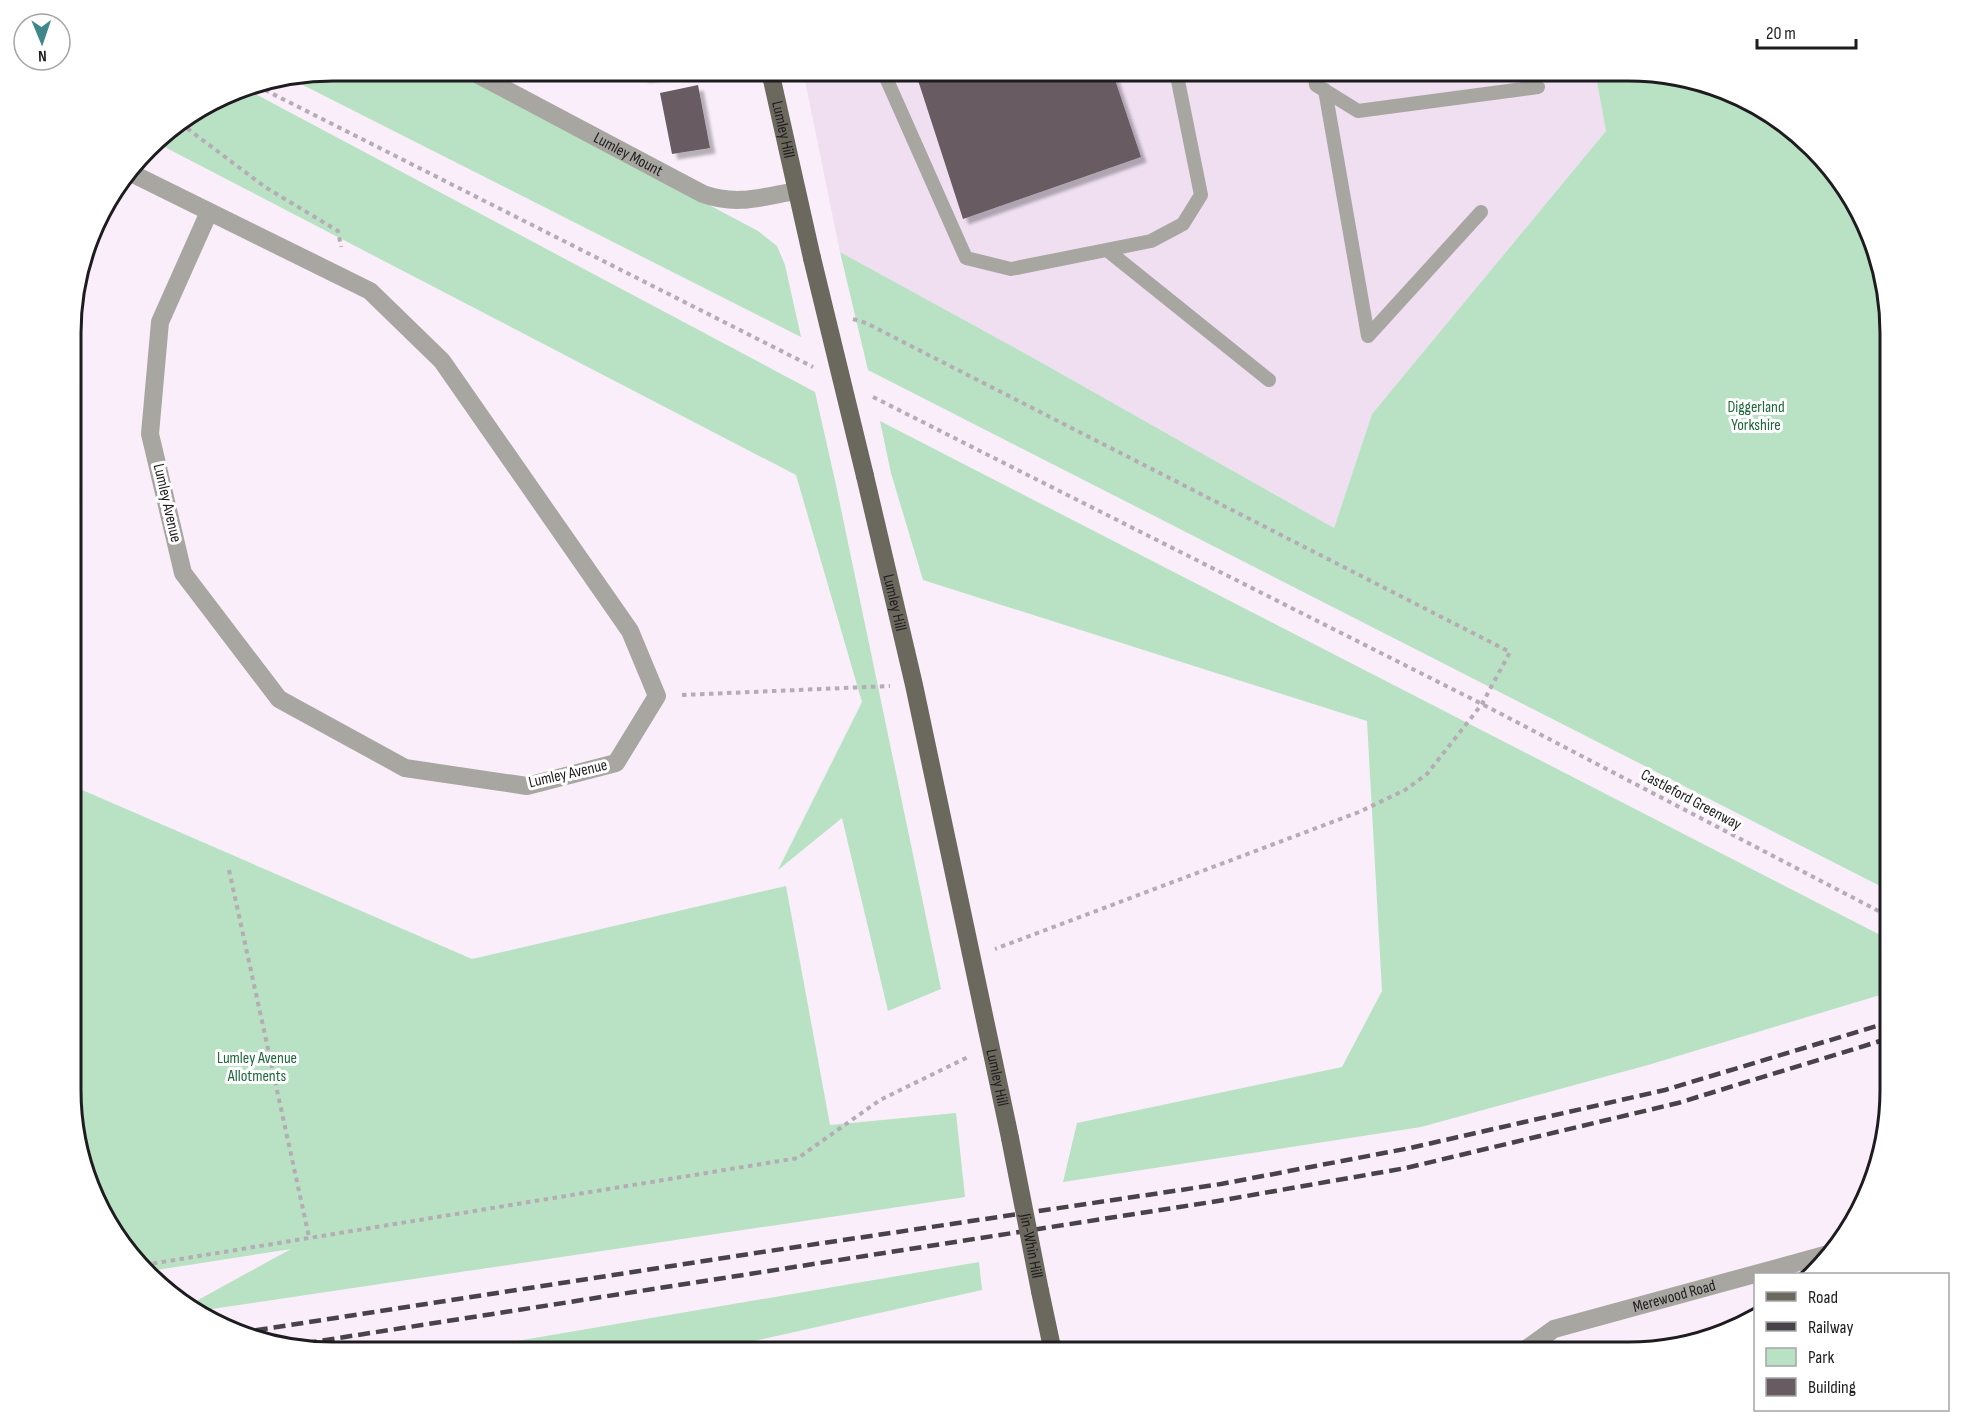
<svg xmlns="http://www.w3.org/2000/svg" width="1961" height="1423" font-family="'Sofia Sans Condensed',sans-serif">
  <defs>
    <filter id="shadow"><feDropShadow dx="5.5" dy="5.5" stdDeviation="1.5" flood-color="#0004"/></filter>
  </defs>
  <rect width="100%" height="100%" fill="#f9eefa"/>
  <path fill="#efdff1" d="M803 71H1595L1606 131 1372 414 1334 528 1028 355 840 252Z"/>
  <path fill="#b8e2c3" d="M333 71H457L758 231 777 246 785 265 801 337 291 79Z
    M1595 71H1645L1713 85 1788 125 1863 217 1890 316V891L868 370 840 252 1028 355 1334 528 1372 414 1606 131Z
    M244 88 815 392 836 485 941 989 888 1011 842 818 778 870 862 702 796 475 155 142 160 136 233 90Z
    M880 421 1890 940V992L1648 1065 1421 1127 1063 1182 1077 1123 1342 1067 1382 991 1367 721 923 580 891 473Z
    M73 786 472 959 786 886 830 1125 956 1113 965 1197 198 1311 187 1306 291 1249 150 1271 106 1221 73 1124Z
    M979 1262 982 1290 705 1352H453Z"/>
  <path fill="#685b62" filter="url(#shadow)" d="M642 71H670V72L643 77Z
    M915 71H1112L1141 157 963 219Z
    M698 85 710 148 672 154 660 93Z"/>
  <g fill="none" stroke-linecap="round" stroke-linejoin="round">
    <path stroke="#b5acb6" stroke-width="4" stroke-dasharray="4.5 4.5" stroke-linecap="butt" d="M257 86 813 367
      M180 123 265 187 338 231 341 247
      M853 319 866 323 1510 652 1482 704 1427 774 1405 790 1359 812 995 949
      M873 397 1482 704 1890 917
      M682 695 890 686
      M229 870 309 1237
      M144 1265 798 1158 880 1100 968 1057"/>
    <path stroke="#a8a6a0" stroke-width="14" d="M883 71 966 258 1011 269 1151 241 1183 224 1201 195 1176 71
      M1314 71 1316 85 1358 111 1538 87
      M1325 90 1368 336 1481 212
      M1107 250 1269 380"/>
    <g stroke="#a8a6a0" stroke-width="18">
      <path id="s1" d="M471 71 703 194C737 206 761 197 796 191"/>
      <path d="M131 173 370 291 442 361 630 631 657 696 616 763 527 786 405 768 279 699 183 573 150 434 160 322 209 212"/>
      <path id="s2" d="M1522 1352 1554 1329 1832 1253"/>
    </g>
    <g stroke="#6b685d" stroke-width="18">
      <path id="s3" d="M770 71 812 258"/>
      <path id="s4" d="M865 476 914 685 1010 1138"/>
      <path d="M1040 1291 1053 1352"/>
    </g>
    <path stroke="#474348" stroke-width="4.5" stroke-dasharray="12 6" stroke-linecap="butt" d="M238 1333 749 1254 1221 1184 1410 1148 1665 1090 1890 1022
      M287 1346 1218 1201 1406 1168 1678 1103 1890 1038"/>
    <g stroke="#6b685d" stroke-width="18">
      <path d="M812 258 865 476"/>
      <path id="s5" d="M1010 1138 1040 1291"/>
    </g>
  </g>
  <g text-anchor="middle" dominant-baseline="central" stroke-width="6" stroke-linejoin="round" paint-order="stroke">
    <g font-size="16" fill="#1f1c20" stroke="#fff">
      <text stroke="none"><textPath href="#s3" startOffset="60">Lumley Hill</textPath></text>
      <text stroke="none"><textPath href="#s1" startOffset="178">Lumley Mount</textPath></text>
      <text transform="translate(167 503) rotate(77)">Lumley Avenue</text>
      <text stroke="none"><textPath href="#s4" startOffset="130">Lumley Hill</textPath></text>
      <text transform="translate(568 774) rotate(-13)">Lumley Avenue</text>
      <text transform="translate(1691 800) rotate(28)">Castleford Greenway</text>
      <text stroke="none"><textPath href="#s4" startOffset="616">Lumley Hill</textPath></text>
      <text stroke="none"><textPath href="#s5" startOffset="110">Jin-Whin Hill</textPath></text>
      <text stroke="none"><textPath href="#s2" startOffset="164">Merewood Road</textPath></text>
    </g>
    <g font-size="16" fill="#1d683b" stroke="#fff">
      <text x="1756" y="407">Diggerland<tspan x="1756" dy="18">Yorkshire</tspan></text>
      <text x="257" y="1058">Lumley Avenue<tspan x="257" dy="18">Allotments</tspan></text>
    </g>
  </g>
  <path d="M0 0H1961V1423H0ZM333 81H1628A252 252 0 0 1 1880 333V1090A252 252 0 0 1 1628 1342H333A252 252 0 0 1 81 1090V333A252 252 0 0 1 333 81Z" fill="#fff" fill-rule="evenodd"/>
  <path fill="none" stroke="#1f1c20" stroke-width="3" d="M333 81H1628A252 252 0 0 1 1880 333V1090A252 252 0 0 1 1628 1342H333A252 252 0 0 1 81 1090V333A252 252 0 0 1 333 81Z"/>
  <rect x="1754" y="1273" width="195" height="138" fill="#ffffff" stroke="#a5a4a6" stroke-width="1.5"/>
  <rect x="1766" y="1292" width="30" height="9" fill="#6b685d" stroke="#a5a4a6" stroke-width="1.5"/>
  <text x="1808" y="1303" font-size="18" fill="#1f1c20">Road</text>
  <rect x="1766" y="1322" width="30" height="9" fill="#474348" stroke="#a5a4a6" stroke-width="1.5"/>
  <text x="1808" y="1333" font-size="18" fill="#1f1c20">Railway</text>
  <rect x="1766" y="1348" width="30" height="18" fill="#b8e2c3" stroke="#a5a4a6" stroke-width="1.5"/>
  <text x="1808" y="1363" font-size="18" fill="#1f1c20">Park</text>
  <rect x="1766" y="1378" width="30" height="18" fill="#685b62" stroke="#a5a4a6" stroke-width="1.5"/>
  <text x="1808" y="1393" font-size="18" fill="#1f1c20">Building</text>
  <g transform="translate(42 42) rotate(178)"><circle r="28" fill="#ffffff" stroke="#a5a4a6" stroke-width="1.5"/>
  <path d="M0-4.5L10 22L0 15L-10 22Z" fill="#3f878a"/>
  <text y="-9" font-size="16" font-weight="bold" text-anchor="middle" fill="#1f1c20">N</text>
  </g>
  <path d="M1757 39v9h99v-9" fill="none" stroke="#1f1c20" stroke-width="3"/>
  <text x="1766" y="39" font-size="18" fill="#1f1c20" stroke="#ffffff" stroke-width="4.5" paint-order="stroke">20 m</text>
</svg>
